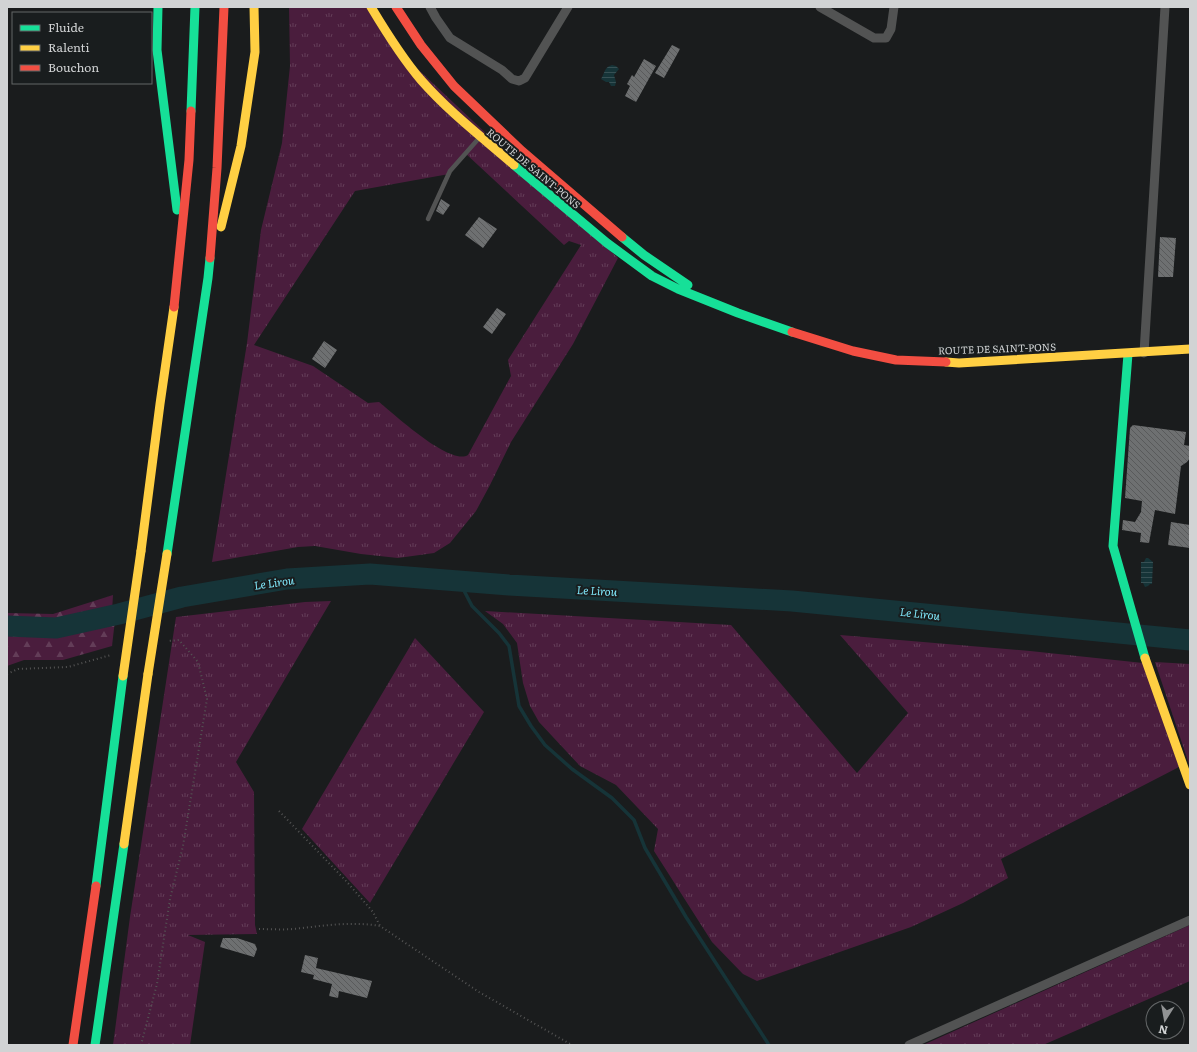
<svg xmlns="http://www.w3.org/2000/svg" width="1197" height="1052" font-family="Literata,serif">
  <defs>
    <pattern id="grass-tufts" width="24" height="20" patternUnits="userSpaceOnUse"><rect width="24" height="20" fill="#4a1d3d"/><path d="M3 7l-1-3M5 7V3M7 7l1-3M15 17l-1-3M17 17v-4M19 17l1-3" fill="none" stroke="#633d58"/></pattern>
    <pattern id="forest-firs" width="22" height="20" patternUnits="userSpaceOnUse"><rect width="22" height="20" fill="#4a1d3d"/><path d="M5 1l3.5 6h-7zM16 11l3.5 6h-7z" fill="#633d58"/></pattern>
    <pattern id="water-rules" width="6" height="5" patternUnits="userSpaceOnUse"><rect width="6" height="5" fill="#163438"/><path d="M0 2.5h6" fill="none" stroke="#375054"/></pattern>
    <pattern id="building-back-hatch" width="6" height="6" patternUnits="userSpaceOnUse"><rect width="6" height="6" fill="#6e7071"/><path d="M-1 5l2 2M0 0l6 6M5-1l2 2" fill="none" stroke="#595a5b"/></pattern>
  </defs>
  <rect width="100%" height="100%" fill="#1a1c1d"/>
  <path fill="url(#grass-tufts)" fill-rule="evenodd" d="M289 7H366L385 38 618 258 573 344 511 442 490 485 476 511 450 543 434 553 398 558 361 554 315 546 298 547 212 562 247 343 261 230 282 143 290 66ZM465 153 564 245 569 241 581 245 508 360 511 376 468 455C450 466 394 414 379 402L368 403 313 366 254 345 355 191 449 174Z
    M331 601 236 762 254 792 255 925 257 934 188 935 205 942 190 1045H113L130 917 176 617 305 602Z
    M485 611 731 625 857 773 908 713 840 635 1030 651 1143 663 1179 767 1001 859 1008 878 963 903 911 927 757 981 743 974 712 942 654 851 658 829 616 785 580 766 539 722 530 706 523 683 517 643 503 624Z
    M415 638 484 712 370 903 302 829Z
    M1155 662 1190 664V767Z
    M1190 925V981L1043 1045H923Z"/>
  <path fill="url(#forest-firs)" d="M113 595 112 611 53 623 7 622V613L53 614Z
    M115 620 112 646 63 660H24L7 666V632L55 631Z"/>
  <path fill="url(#water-rules)" d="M612 65 616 66 619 69 614 75 616 82 615 86H611L609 82H606L601 79C605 73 604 67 612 65Z
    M1146 558H1148L1153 562 1152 584H1150L1148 586 1145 587 1143 583H1141V562H1144Z"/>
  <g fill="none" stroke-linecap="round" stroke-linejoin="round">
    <path stroke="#163438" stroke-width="3.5" d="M459 581 472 606 499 633 509 646 519 706 531 726 545 745 572 769 612 798 634 820 645 848 686 917 769 1045"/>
    <path stroke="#163438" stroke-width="21" d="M7 626 56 628 119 614 182 597 287 579 370 574 509 585 792 601 1190 640"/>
  </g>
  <path fill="url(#building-back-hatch)" d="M672 45 680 49 664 78 655 73Z
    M644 59 656 66 636 102 625 96 630 86 627 84 632 75 634 77Z
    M441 199 450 205 443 215 436 211Z
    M479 217 497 229 483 248 465 235Z
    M1160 237 1176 238 1173 277H1158Z
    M497 308 506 314 492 334 483 327Z
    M324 341 337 350 325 368 312 359Z
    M1133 425 1186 432 1184 445 1190 446V458L1187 462 1181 466 1175 514 1155 510 1149 543 1140 542 1141 533 1122 530 1123 520 1135 522 1141 512 1142 501 1125 498 1130 428Z
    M1171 522 1190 525V548L1168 545Z
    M223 938H237L255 944 257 949 254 957 220 947Z
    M305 955 318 958 316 968 372 981 367 998 339 991 338 998 329 996 332 984 313 979 314 975 301 972Z"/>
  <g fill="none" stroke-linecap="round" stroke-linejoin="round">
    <path stroke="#545454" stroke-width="2" stroke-dasharray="1 3" stroke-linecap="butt" d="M7 674 18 669 68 667 111 655
      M279 811 347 882 373 912 380 926
      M259 929C270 929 282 930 293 929 322 926 351 921 380 926L479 992 572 1045
      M141 1045 157 984 170 899 183 846 207 699 198 662 179 640 168 641"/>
    <path stroke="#525353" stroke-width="4.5" d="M428 219 450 171 480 137"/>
    <path stroke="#525353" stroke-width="9" d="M430 7 436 18 450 38 502 70 512 79 519 81 525 78 568 7
      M820 7 874 38H886L891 29 894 7
      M1144 353 1165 7
      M909 1045 1190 920"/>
    <path stroke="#16e098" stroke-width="9" d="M158 7 157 50 177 210
      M191 111 195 7
      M514 165 607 243 652 276 678 289 738 313 792 332
      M622 237 644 255 688 285
      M1128 354 1113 546 1145 658
      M167 554 208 278 210 258
      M96 886 123 676
      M95 1045 124 844"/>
    <path stroke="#ffcf43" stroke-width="9" d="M371 7C386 32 402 58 421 80 449 112 483 138 514 165
      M221 227 241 146 255 52 254 7
      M946 362 959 363 1190 349
      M141 551 160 404 174 307
      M1145 658 1190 785
      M124 844 148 674"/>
    <path stroke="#f24e42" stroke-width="9" d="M396 7 421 45 454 86 522 151 622 237
      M210 258 217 168 224 7
      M174 307 189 160 191 111
      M792 332 853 351 896 360 946 362
      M73 1045 96 886"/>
    <path stroke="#ffcf43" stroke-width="9" d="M148 674 167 554
      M123 676 141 551"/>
  </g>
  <g text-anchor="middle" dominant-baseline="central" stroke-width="4" stroke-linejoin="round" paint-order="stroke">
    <g font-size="10" fill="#d1d3d4" stroke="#191d1e">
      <text transform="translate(534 168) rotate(40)">ROUTE DE SAINT-PONS</text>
      <text transform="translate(997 348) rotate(-2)">ROUTE DE SAINT-PONS</text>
    </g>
    <g font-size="11" font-style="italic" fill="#81eafd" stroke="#191d1e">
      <text transform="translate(274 582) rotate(-8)">Le Lirou</text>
      <text transform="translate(597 590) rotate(3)">Le Lirou</text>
      <text transform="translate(920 613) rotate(6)">Le Lirou</text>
    </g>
  </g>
  <rect width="1197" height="1052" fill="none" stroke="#d1d3d4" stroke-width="16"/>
  <rect x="12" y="12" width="140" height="72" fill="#191d1e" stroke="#636667"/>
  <rect x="20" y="25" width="20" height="6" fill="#16e098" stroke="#636667"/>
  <text x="48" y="32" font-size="12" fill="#d1d3d4">Fluide</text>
  <rect x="20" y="45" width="20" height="6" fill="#ffcf43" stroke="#636667"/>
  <text x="48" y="52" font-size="12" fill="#d1d3d4">Ralenti</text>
  <rect x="20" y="65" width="20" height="6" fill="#f24e42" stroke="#636667"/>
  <text x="48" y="72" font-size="12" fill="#d1d3d4">Bouchon</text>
  <g transform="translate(1165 1020) rotate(191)"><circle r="19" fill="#191d1e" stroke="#636667"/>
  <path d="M0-3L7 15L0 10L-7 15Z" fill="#919394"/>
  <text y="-6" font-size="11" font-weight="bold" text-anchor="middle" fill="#d1d3d4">N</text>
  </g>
</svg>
